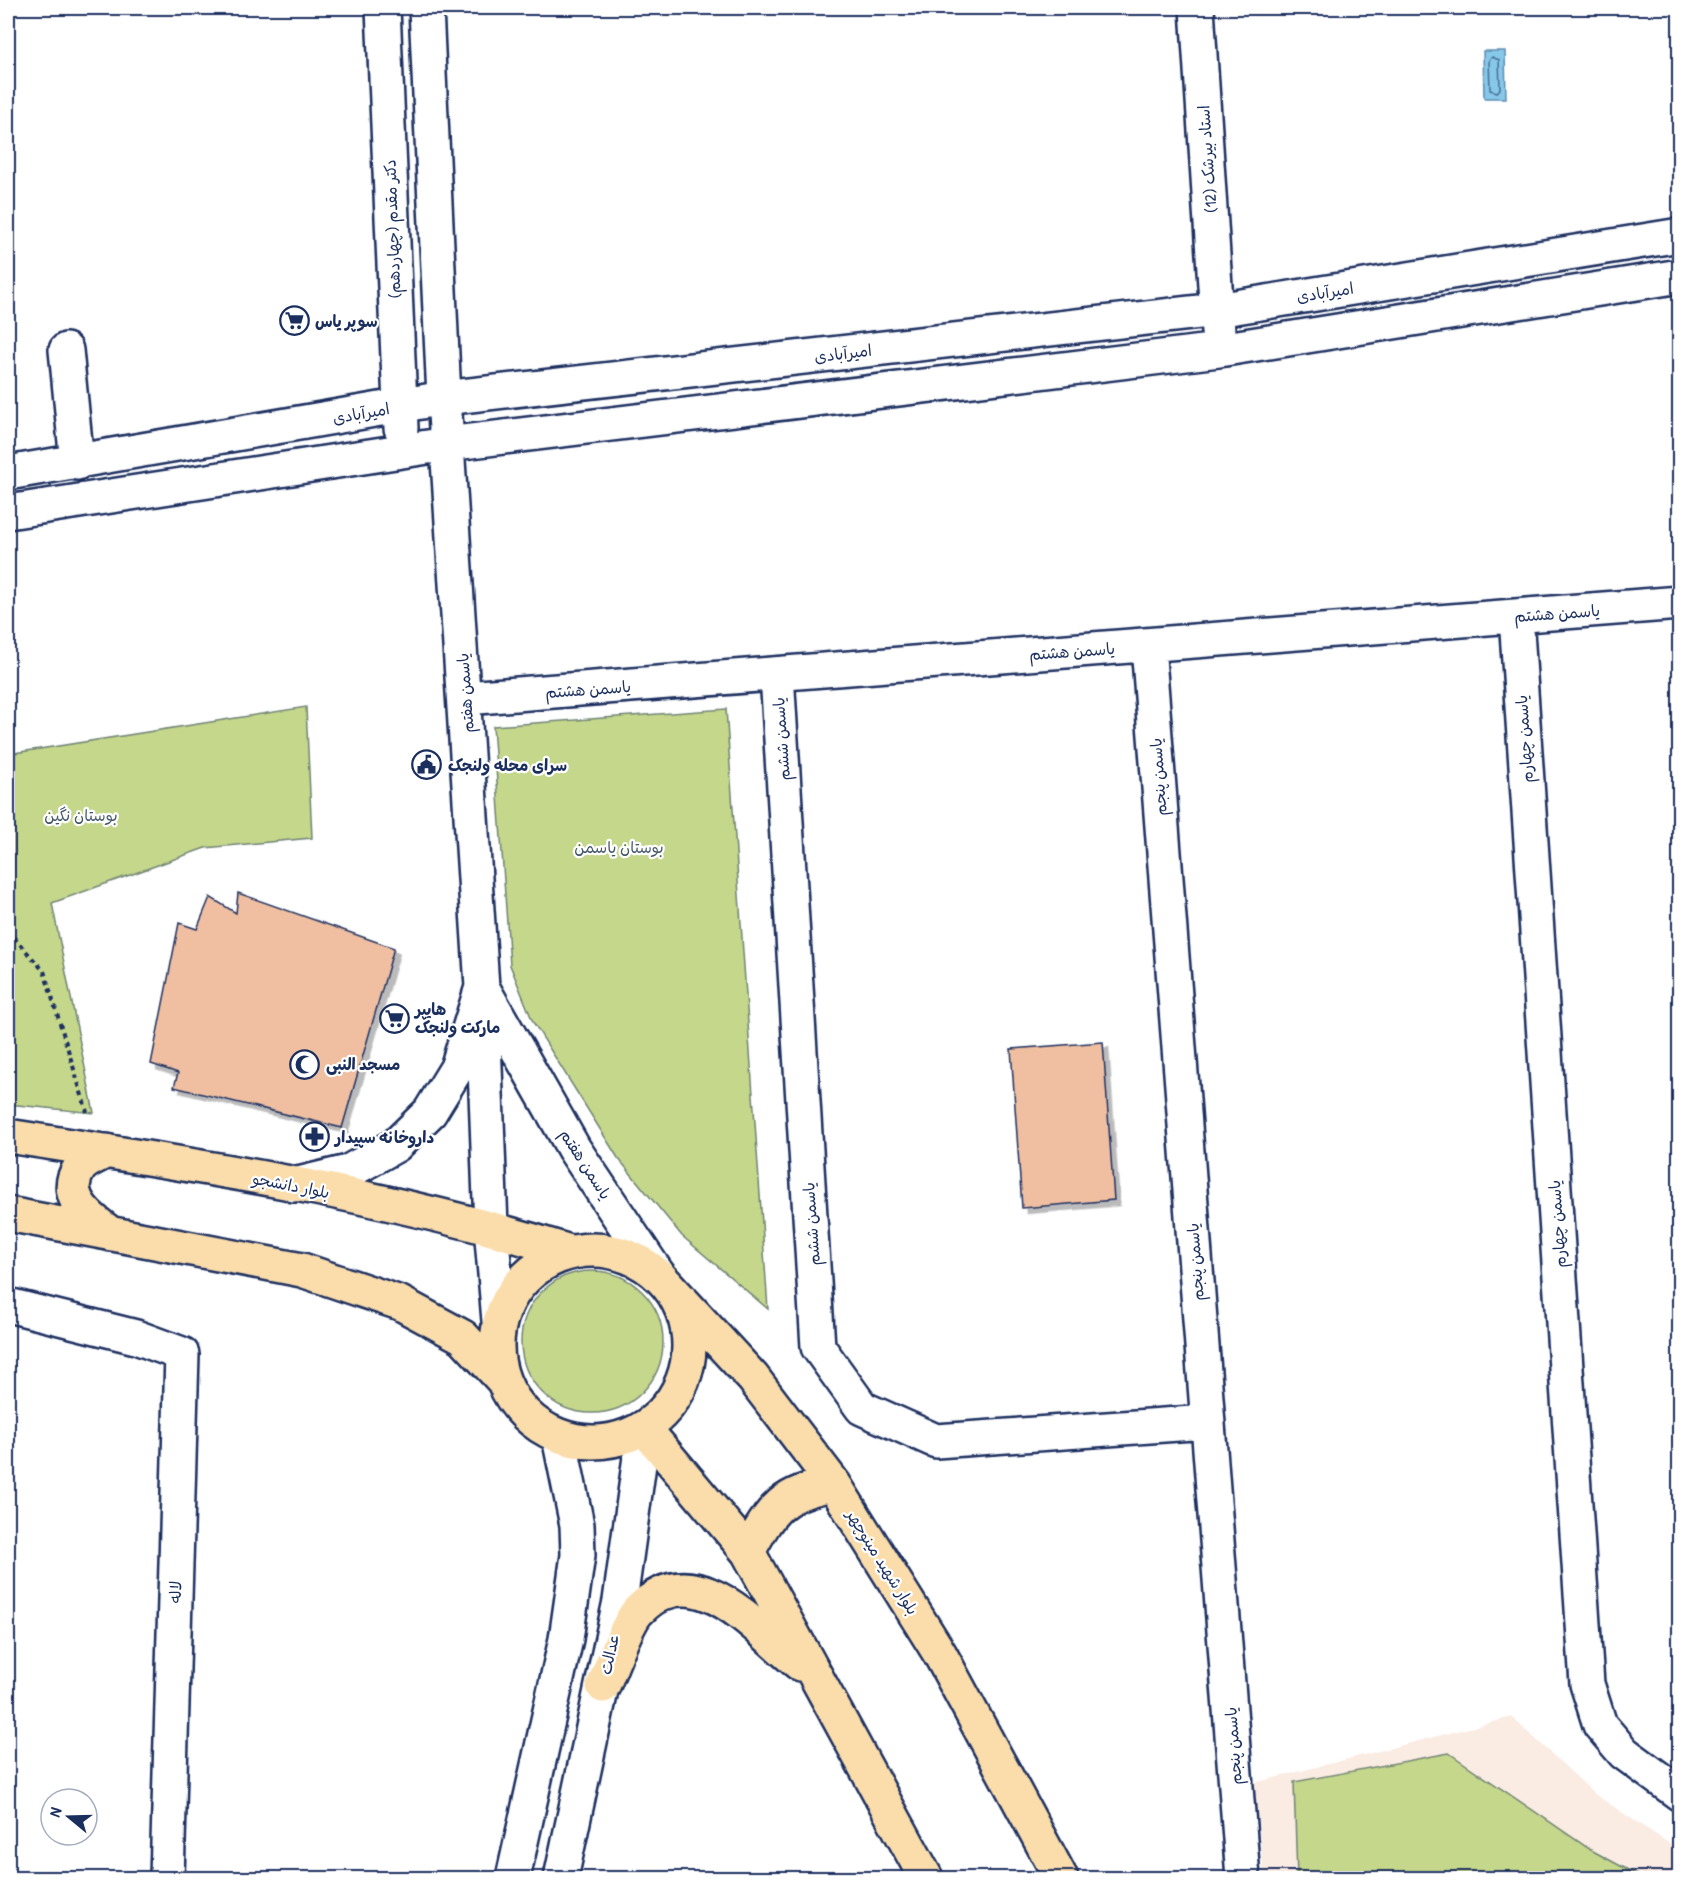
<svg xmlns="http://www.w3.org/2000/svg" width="1687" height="1886" font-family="'Patrick Hand','Playpen Sans Arabic',sans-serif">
  <defs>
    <filter id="shadow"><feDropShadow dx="5.5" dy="5.5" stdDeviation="0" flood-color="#0004"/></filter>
  </defs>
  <rect width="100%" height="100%" fill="#fff"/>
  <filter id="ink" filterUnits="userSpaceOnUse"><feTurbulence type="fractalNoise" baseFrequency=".0167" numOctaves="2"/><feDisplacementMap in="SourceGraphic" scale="12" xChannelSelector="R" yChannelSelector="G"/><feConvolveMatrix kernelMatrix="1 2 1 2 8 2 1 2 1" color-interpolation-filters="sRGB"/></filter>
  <g filter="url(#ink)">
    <path fill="#faece3" d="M1512 1717 1596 1795 1679 1850V1878H1264L1254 1783Z"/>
    <path fill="#c5d78b" stroke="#708374" stroke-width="1.5" d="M306 707 312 838 205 848 52 903 94 1113 8 1104V754Z
      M726 709 768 1309 682 1236 618 1158 533 1022 510 965 493 726Z
      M521 1342a71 71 0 1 1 142 0a71 71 0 1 1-142 0Z
      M1449 1753 1591 1850 1643 1878H1297L1294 1782Z"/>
    <path fill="#87c8e8" stroke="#5c8bb1" stroke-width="1.5" d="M1483 51H1505L1506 98H1484Z"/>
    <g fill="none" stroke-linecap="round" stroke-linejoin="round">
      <path stroke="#466c95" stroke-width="1.5" d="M1492 57 1499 60 1500 89 1497 92 1490 90 1489 60Z"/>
    </g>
    <path fill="#f0bfa1" stroke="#1b2f5e" stroke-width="1.5" filter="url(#shadow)" d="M238 893 394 948 342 1128 174 1087 178 1073 151 1064 179 923 197 929 210 897 236 913Z
      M1103 1042 1114 1200 1022 1208 1011 1049Z"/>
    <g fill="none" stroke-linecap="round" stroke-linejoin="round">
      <defs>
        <path id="minor" d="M383 8 401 428
          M1197 8 1218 332
          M66 350 77 463
          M8 473 444 398 1217 310 1680 235
          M8 512 447 444 1219 350 1680 276
          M1516 616 1587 1684 1600 1725 1624 1753 1680 1794
          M1148 645 1243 1878
          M777 674 818 1347 862 1408 936 1441 1207 1422
          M465 698 1680 603
          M482 987 574 1149 659 1276
          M483 1013 491 1227 499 1321
          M294 1185 348 1172 396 1145 430 1112 457 1068 482 987 444 398 426 8
          M8 1305 136 1337 182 1354 167 1878
          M513 1878 566 1639 578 1555 577 1525 559 1437
          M561 1878 620 1601 644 1428"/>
        <path id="major" d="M8 1136C196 1165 388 1194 570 1252
          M107 1151C98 1156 84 1161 79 1169 60 1197 92 1220 111 1234
          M8 1214 302 1270 400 1303 463 1337 502 1379
          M497 1346a96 96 0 1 1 192 0a96 96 0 1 1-192 0Z
          M659 1276 753 1378 834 1484 940 1654 1061 1878
          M644 1428 748 1552 926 1878
          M748 1552C772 1507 782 1493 834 1484
          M603 1686C610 1669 627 1623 638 1611 696 1551 755 1629 800 1664"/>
      </defs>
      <use href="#minor" stroke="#1b2f5e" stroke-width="38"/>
      <use href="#major" stroke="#1b2f5e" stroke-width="38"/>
      <path stroke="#1b2f5e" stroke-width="4" stroke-dasharray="4.5 4.5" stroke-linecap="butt" d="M8 931 44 971 87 1112"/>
      <use href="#minor" stroke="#fff" stroke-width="33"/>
      <use href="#major" stroke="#fbddab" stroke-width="33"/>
    </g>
  </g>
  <defs>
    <symbol id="supermarket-ring" viewBox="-11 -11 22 22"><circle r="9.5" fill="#fff" stroke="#1b2f5e" stroke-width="1.5"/><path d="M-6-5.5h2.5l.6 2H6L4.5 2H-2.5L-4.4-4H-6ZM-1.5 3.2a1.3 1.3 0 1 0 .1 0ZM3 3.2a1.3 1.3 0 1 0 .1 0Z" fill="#1b2f5e"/></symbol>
    <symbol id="civic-ring" viewBox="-11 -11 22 22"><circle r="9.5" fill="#fff" stroke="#1b2f5e" stroke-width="1.5"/><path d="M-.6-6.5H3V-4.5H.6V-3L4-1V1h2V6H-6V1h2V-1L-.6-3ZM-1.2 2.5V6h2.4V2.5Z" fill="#1b2f5e"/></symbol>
    <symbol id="mosque-ring" viewBox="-11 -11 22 22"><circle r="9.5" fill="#fff" stroke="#1b2f5e" stroke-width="1.5"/><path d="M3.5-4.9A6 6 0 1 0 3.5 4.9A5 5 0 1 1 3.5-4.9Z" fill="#1b2f5e"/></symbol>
    <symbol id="pharmacy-ring" viewBox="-11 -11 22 22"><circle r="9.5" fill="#fff" stroke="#1b2f5e" stroke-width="1.5"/><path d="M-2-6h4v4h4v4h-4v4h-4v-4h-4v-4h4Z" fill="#1b2f5e"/></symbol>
  </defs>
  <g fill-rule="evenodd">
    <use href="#supermarket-ring" x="278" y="304" width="33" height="33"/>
    <use href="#civic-ring" x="410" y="748" width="33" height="33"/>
    <use href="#supermarket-ring" x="378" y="1002" width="33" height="33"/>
    <use href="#mosque-ring" x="288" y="1048" width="33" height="33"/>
    <use href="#pharmacy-ring" x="298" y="1120" width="33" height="33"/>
  </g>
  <g text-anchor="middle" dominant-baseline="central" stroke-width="4.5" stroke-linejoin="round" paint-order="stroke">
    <g font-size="16" fill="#1b2f5e" stroke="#fff">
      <text transform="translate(1207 159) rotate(-94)">استاد بیرشک (12)</text>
      <text transform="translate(392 229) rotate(-92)">دکتر مقدم (چهاردهم)</text>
      <text transform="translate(1325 292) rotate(-9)">امیرآبادی</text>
      <text transform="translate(843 353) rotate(-7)">امیرآبادی</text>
      <text transform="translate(361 413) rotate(-10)">امیرآبادی</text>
      <text transform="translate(1557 613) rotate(-4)">یاسمن هشتم</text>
      <text transform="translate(1072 651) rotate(-4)">یاسمن هشتم</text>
      <text transform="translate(588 689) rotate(-4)">یاسمن هشتم</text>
      <text transform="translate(465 693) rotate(-94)">یاسمن هفتم</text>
      <text transform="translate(781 739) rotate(-94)">یاسمن ششم</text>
      <text transform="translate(1524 739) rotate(-94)">یاسمن چهارم</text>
      <text transform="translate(1158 777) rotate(-94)">یاسمن پنجم</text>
      <text transform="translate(586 1164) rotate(57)">یاسمن هفتم</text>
      <text transform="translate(291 1185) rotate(11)">بلوار دانشجو</text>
      <text transform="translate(811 1224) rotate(-94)">یاسمن ششم</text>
      <text transform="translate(1557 1224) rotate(-94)">یاسمن چهارم</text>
      <text transform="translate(1195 1262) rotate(-94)">یاسمن پنجم</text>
      <text transform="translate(883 1562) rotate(58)">بلوار شهید مینوچهر</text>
      <text transform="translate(175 1592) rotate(-88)">لاله</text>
      <text transform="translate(609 1654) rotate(-78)">عدالت</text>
      <text transform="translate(1233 1746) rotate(-94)">یاسمن پنجم</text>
    </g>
    <g font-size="16" font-weight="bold" fill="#1b2f5e" stroke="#fff" text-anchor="start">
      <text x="315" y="321">سوپر یاس</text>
      <text x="448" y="765">سرای محله ولنجک</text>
      <text x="415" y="1009">هایپر<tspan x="415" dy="18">مارکت ولنجک</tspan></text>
      <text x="326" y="1064">مسجد النبی</text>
      <text x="335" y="1137">داروخانه سپیدار</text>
    </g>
    <g font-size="16" fill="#465969" stroke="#fff">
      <text x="81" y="815">بوستان نگین</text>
      <text x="619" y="847">بوستان یاسمن</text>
    </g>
  </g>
  <rect width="1687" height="1886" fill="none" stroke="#fff" stroke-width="30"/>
  <rect x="15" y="15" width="1657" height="1856" fill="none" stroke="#1b2f5e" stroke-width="2" filter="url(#ink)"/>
  <g transform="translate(69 1817) rotate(289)"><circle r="28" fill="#ffffff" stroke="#a4acbf" stroke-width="1.5"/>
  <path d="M0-4.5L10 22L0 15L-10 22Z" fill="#1b2f5e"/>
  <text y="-9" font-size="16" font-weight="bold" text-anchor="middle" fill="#1b2f5e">N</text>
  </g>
</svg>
